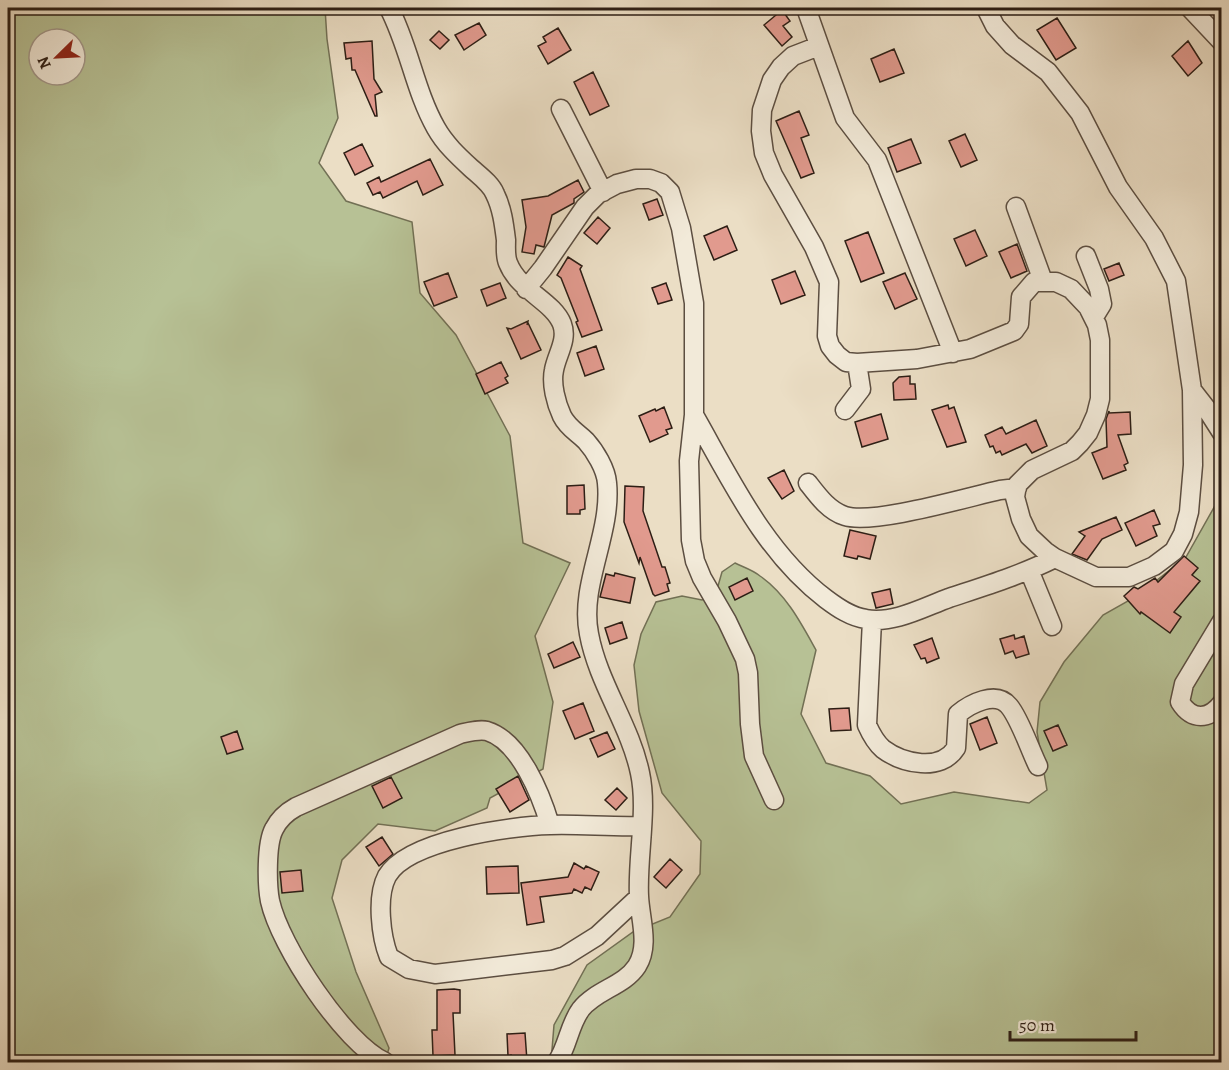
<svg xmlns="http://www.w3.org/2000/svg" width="1229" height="1070" font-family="Alegreya,serif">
  <rect width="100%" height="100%" fill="#ebdec5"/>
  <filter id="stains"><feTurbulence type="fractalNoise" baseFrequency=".00333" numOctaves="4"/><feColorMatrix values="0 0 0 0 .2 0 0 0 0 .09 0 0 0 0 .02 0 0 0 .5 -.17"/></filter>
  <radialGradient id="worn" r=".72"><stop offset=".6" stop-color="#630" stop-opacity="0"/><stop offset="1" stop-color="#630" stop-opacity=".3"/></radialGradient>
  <path fill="#b7c195" stroke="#727055" stroke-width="1.5" fill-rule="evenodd" d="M8 8H325L327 39 338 118 319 163 346 201 412 222 420 293 456 335 510 436 523 543 570 563 535 636 553 702 543 769 490 798 487 808 435 831 378 824 342 860 332 898 356 972 389 1048 385 1062H8ZM39 39H75V75H39Z
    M1221 495V1062H551L554 1025 587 965 633 932 670 917 700 874 701 841 662 793 639 711 634 665 641 634 656 602 682 596 702 600 716 593 722 572 735 563C743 567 753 570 760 576 786 594 801 623 816 650L801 714 826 763 870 776 901 804 954 792 1029 803 1047 790 1037 732 1040 702 1064 662 1103 615 1137 596 1186 557Z"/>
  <path fill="#e19a8e" stroke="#2d1e15" stroke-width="1.5" d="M782 10 790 21 783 26 792 37 782 46 764 25Z
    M1057 18 1076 48 1056 60 1037 30Z
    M479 23 486 35 464 50 455 35Z
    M558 28 571 50 548 64 538 46 546 42 543 37Z
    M439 31 449 40 440 49 430 40Z
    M372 41 374 79 382 92 375 95 377 116H375L355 70H352L351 58 346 59 344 43Z
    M1188 41 1202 63 1188 76 1172 56Z
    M894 49 904 73 880 82 871 59Z
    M593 72 609 106 590 115 574 82Z
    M799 111 809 135 801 138 814 173 801 178 776 121Z
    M965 134 977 160 961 167 949 141Z
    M911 139 921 163 897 172 888 148Z
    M362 144 373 166 355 175 344 153Z
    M430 159 443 185 423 195 417 181 383 198 380 192 373 195 367 183 379 177 381 182Z
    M578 180 584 192 574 199V203L552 215 544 247 536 245 534 254 522 252 526 227 522 200 548 196Z
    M657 199 663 215 649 220 643 204Z
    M598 217 610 228 597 244 584 233Z
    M727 226 737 250 714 260 704 236Z
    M975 230 987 256 966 266 954 239Z
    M868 232 884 273 861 282 845 241Z
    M1017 244 1027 271 1011 278 999 252Z
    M568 257 582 266 580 269 602 330 582 337 576 322 578 321 561 278 557 275Z
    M1119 263 1124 275 1109 281 1104 269Z
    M795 271 805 295 781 304 772 280Z
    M448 273 457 297 434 306 424 282Z
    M905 273 917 299 895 309 883 282Z
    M500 283 506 298 487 306 481 290Z
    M666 283 672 300 658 304 652 288Z
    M528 321 527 325 528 323 541 350 521 359 507 328 511 329Z
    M596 346 604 369 585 376 577 353Z
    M501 362 508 376 505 378 508 383 485 394 476 374Z
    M910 376V384H915L916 399 894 400 893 383 899 377Z
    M948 405 949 409 954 407 966 442 947 447 932 410Z
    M664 407 672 428 666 430 668 434 650 442 639 416 655 409 656 411Z
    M1109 411V413L1130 412 1131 434 1118 435 1128 463 1124 465 1126 470 1103 479 1092 453 1107 447 1106 419Z
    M881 414 888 439 862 447 855 422Z
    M1036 420 1047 446 1032 453 1026 444 1002 455 1000 451 996 453 993 446 990 447 985 435 1002 427 1006 434Z
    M784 470 794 491 782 499 768 478Z
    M584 485 585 509 580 510V514H567V486Z
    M625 486 644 487 643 511 662 567H665L670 583 667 584 669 591 655 596 653 594 640 557 639 563 624 522Z
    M1154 510 1160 524 1153 526 1157 536 1136 546 1125 523Z
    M1116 517 1122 530 1102 539 1087 560 1072 554 1085 536 1079 532Z
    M850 530 876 536 870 559 858 556 857 559 844 556Z
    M1184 556 1198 568 1192 575 1200 581 1174 612 1181 617 1170 633 1141 612 1140 614 1124 596 1134 587 1138 589 1155 578 1158 582Z
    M615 573 635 578 630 603 600 597 606 574 614 576Z
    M747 578 753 591 735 600 729 587Z
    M890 589 893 604 876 608 872 593Z
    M622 622 627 638 610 644 605 628Z
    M1014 635 1015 639 1024 636 1029 654 1016 658 1013 651 1005 654 1000 639Z
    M932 638 939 658 927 663 925 658 921 659 914 645Z
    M573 642 580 657 554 668 548 654Z
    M583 703 594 731 575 739 563 711Z
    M849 708 851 730 831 731 829 709Z
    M987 717 997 743 980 750 970 724Z
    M1058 725 1067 745 1053 751 1044 731Z
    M237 731 243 749 227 754 221 737Z
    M607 732 615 749 598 757 590 739Z
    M518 776 529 800 510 812 496 789Z
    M391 777 402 798 383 808 372 786Z
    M617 788 627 798 616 810 605 800Z
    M382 837 393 854 379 866 366 847Z
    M670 859 682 870 666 888 654 877Z
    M574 863 584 869 586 866 599 872 591 890 585 887 582 893 574 889 572 893 540 897 544 922 527 925 521 883 568 877Z
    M518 866 519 893 487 894 486 867Z
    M301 870 303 891 282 893 280 872Z
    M454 989 460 990V1013H453L455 1055 433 1056 432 1030H437V990Z
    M525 1033 527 1061 512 1062 511 1055 508 1056 507 1034Z"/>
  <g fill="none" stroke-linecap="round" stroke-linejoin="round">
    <defs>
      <path id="minor" d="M389 8C409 46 415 91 436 128 445 144 458 156 471 168 480 176 491 184 495 194 502 208 504 224 506 240 506 247 505 256 508 263 519 291 553 301 562 324 568 340 557 354 554 370 551 384 556 403 562 416 568 428 577 432 586 441 595 451 606 469 607 483 612 534 579 585 589 634 598 683 630 725 640 773 648 810 637 857 639 896 640 919 650 945 637 966 624 986 596 990 581 1009 569 1025 568 1046 557 1062
        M806 8 845 118 877 160 953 353
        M1190 8 1222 42
        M819 46 793 56 781 67 772 80 762 110 761 131 764 153 773 175 814 247 829 282 827 336 830 346 837 355 846 362 857 363 917 359 970 349 1014 331 1019 324 1021 297 1034 282H1056L1071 289 1088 307 1097 325 1100 340V399L1096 415 1088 433 1080 443 1072 451 1032 470 1017 485 1015 497 1021 519 1029 536 1045 551 1055 558 1096 577H1129L1154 566 1174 551 1183 534 1189 512 1193 465 1192 390 1176 281 1154 238 1118 187 1080 113 1048 72 1012 45 995 26 986 8
        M561 109 603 192
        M1016 207 1043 281
        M1086 256 1099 289 1102 304 1094 317
        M526 289 543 268 585 207 598 194 617 184 636 179H650L661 183 670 192 681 228 694 303V415L689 461 691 540 695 561 702 578 727 621 745 659 748 673 750 724 754 756 774 800
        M1192 390 1206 408 1222 433
        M845 410 861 389 857 363
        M694 415C731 480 765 553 826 599 838 608 851 617 866 619 894 624 924 607 949 598 985 586 1021 575 1055 558
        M808 483C818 496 829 511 845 516 873 525 968 497 1000 490L1017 488
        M1029 570 1052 626
        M872 620 867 725C871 734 875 742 883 749 903 764 941 772 956 748L958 714C970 704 996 690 1009 706 1020 719 1030 750 1038 766
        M1222 621 1184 684 1180 702C1192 721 1209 720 1222 703
        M639 897 597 936 565 956 552 960 435 974 409 969 389 957C381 937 376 897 387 876 408 840 511 826 550 825 580 824 611 827 641 826
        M385 1062C344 1043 280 946 270 901 267 885 266 844 274 829 279 819 287 812 296 807L460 734C469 732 479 729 487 731 520 741 541 795 550 825"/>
    </defs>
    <use href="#minor" stroke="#5c4e41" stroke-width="21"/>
    <use href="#minor" stroke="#f2ead9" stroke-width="18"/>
  </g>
  <rect width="1229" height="1070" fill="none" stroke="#ebdec5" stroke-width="30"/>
  <rect x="9" y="9" width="1211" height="1052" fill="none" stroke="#2d1e15" stroke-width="3"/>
  <rect x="15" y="15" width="1199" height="1040" fill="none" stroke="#2d1e15" stroke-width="1.5"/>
  <g transform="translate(57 57) rotate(246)"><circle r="28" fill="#f2ead9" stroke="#a3988b" stroke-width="1.5"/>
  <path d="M0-4.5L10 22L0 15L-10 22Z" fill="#8f2418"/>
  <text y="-9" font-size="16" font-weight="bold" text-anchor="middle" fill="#2d1e15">N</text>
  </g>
  <path d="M1010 1031v9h126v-9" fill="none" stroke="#2d1e15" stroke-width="3"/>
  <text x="1019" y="1031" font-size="18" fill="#2d1e15" stroke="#f2ead9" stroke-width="4.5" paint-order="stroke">50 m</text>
  <rect width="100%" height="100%" filter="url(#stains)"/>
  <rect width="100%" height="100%" fill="url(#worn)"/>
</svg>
